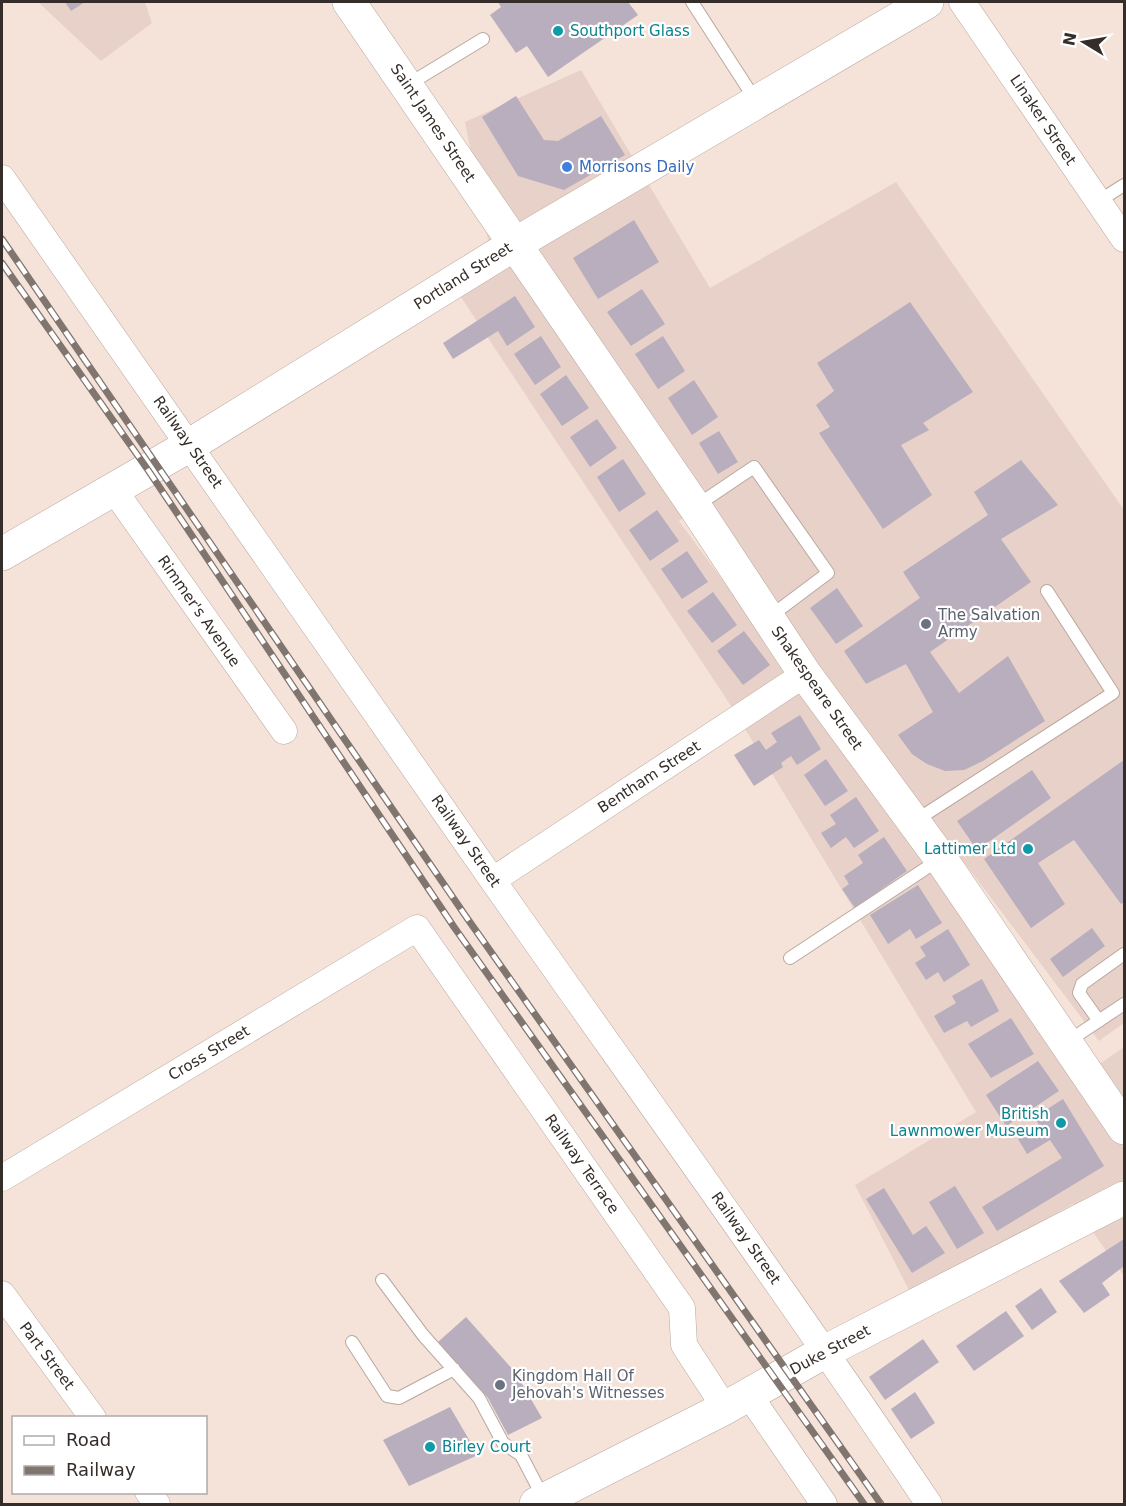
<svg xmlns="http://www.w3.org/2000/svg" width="1126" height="1506" font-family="'DejaVu Sans',sans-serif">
  <rect width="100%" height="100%" fill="#f5e3d9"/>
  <path fill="#e8d1c8" d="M38 2H145L152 23 101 61Z
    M581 70 710 288 896 182 1124 510V1023L1099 1041 810 658 704 500 679 521 781 660 1101 1063 1124 1047V1276L1073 1204 911 1294 855 1185 976 1112 733 709 459 294 488 240 465 122Z"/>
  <path fill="#b8aebd" d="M65 2H85L71 11Z
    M498 2H628L638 15 548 77 527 46 516 53 490 15 501 7Z
    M516 96 544 140 558 141 601 116 625 155 564 190 518 176 482 117Z
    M634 220 659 262 598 299 573 258Z
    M642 289 665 324 631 346 607 312Z
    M515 296 535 327 507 346 498 331 453 359 443 343Z
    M910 302 973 392 923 423 929 430 901 445 932 495 883 529 819 433 830 427 816 405 834 391 817 363Z
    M541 336 561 367 535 385 514 354Z
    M663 336 685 371 658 389 635 354Z
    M566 375 589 408 562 426 540 394Z
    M694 380 718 417 692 435 668 398Z
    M597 419 617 448 590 467 570 437Z
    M719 431 738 462 718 474 699 443Z
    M623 459 646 494 619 512 597 477Z
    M1021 460 1058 505 1001 539 1031 582 930 652 959 693 1008 656 1045 721 983 761 964 770 945 771 927 764 912 754 898 735 933 712 906 664 866 684 844 651 920 598 903 572 988 515 974 492Z
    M657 510 679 541 650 561 629 530Z
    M687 551 708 582 682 599 661 569Z
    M837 588 863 626 836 644 810 608Z
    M713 592 737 625 712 643 687 611Z
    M744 631 770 665 743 685 717 651Z
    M800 715 821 749 797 765 791 756 781 763 783 767 754 786 734 755 759 740 766 750 777 742 771 733Z
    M826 759 848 791 825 806 804 775Z
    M1124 760V902L1121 904 1074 840 1038 863 1065 904 1031 928 984 859Z
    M1032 770 1051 798 977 850 957 821Z
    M856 797 879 831 854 848 846 837 831 848 821 833 836 824 830 815Z
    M884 837 907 871 855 908 842 889 849 884 844 876 863 863 858 855Z
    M918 885 942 923 916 939 910 929 888 944 870 915Z
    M1092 928 1105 946 1063 977 1050 959Z
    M948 929 970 965 944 982 938 972 926 980 915 963 926 956 920 947Z
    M982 979 999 1011 971 1027 967 1021 944 1033 934 1016 956 1003 952 996Z
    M1011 1018 1034 1054 991 1078 968 1044Z
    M1038 1061 1059 1091 1006 1126 986 1095Z
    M1063 1099 1104 1166 997 1231 982 1207 1062 1158 1050 1140 1027 1154 1018 1139 1039 1125 1035 1117Z
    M955 1186 984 1233 957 1249 929 1202Z
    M884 1188 913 1235 926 1226 945 1253 912 1273 866 1199Z
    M1124 1239V1266L1102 1283 1110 1295 1084 1313 1059 1281Z
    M1041 1288 1057 1312 1032 1330 1015 1306Z
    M1006 1311 1024 1336 974 1371 956 1346Z
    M466 1317 515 1372 542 1418 508 1435 488 1398 438 1342Z
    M923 1339 939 1362 885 1400 869 1377Z
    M915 1392 935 1423 911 1439 891 1409Z
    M450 1407 478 1455 409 1486 383 1440Z"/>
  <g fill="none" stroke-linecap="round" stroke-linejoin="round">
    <defs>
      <path id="lane" d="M692 2 756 101
        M409 84 483 39
        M1099 201 1124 185
        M696 506 754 467 828 573 768 618
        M915 821 1113 693 1047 591
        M790 958 940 859
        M1099 1021 1079 993 1082 984 1124 954
        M1067 1042 1124 1004
        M382 1280 423 1335 479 1398 503 1443 521 1455 544 1499
        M352 1342 387 1396 399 1398 454 1369"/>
      <path id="street" d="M962 2 1124 239
        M2 178C166 411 328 645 491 878 638 1087 787 1293 929 1504
        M114 490 284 731
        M493 880 805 674
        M2 1178 417 928 682 1308 684 1345 725 1408
        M2 1294 93 1418
        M749 1395 824 1504
        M148 1492 157 1504"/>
      <path id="secondary" d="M349 2 695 507 805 674 941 859 1124 1128
        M2 554 190 445 515 244 927 2
        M536 1504 725 1408 826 1351 1124 1198"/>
    </defs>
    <use href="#lane" stroke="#b9a89e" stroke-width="14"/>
    <use href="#street" stroke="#b9a89e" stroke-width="27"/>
    <use href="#secondary" stroke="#b9a89e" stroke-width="34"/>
    <use href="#lane" stroke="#fff" stroke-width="12"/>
    <use href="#street" stroke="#fff" stroke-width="26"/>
    <use href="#secondary" stroke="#fff" stroke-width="33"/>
    <defs>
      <path id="rail" d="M2 239 467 918 881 1504
        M2 263 148 470 454 927 864 1504"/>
    </defs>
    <use href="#rail" stroke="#80756f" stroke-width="7"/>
    <use href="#rail" stroke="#fff" stroke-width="4.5" stroke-dasharray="14" stroke-linecap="butt"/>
  </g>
  <g fill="#0f9aa8" stroke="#fff" stroke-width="2">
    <circle cx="558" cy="31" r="6"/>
    <circle cx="1028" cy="849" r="6"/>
    <circle cx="1061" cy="1123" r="6"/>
    <circle cx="430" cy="1447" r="6"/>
  </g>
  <circle fill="#3f7fe0" stroke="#fff" stroke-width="2" cx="567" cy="167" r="6"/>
  <g fill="#6b7280" stroke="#fff" stroke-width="2">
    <circle cx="926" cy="624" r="6"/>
    <circle cx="500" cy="1385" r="6"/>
  </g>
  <g text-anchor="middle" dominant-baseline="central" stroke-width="4.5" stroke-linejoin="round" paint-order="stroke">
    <g font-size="15" fill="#0d838f" stroke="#fff" text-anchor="start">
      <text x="570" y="31">Southport Glass</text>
      <text x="1016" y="849" text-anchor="end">Lattimer Ltd</text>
      <text x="1049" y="1114" text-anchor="end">British<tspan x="1049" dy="17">Lawnmower Museum</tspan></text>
      <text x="442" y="1447">Birley Court</text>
    </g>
    <g font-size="15" fill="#342d29" stroke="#fff">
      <text transform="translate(1043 120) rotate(56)">Linaker Street</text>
      <text transform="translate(433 123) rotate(56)">Saint James Street</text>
      <text transform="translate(463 276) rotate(-32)">Portland Street</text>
      <text transform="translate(188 442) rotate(55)">Railway Street</text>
      <text transform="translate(199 611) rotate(55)">Rimmer's Avenue</text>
      <text transform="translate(817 688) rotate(55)">Shakespeare Street</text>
      <text transform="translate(649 777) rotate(-33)">Bentham Street</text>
      <text transform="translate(466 841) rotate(55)">Railway Street</text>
      <text transform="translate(209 1053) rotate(-31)">Cross Street</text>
      <text transform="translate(582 1164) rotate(55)">Railway Terrace</text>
      <text transform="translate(746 1238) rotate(55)">Railway Street</text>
      <text transform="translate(830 1350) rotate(-28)">Duke Street</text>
      <text transform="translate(47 1356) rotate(53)">Part Street</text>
    </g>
    <g font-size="15" fill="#366cbe" stroke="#fff" text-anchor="start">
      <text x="579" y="167">Morrisons Daily</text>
    </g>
    <g font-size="15" fill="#5b616d" stroke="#fff" text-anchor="start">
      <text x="938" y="615">The Salvation<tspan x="938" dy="17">Army</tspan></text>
      <text x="512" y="1376">Kingdom Hall Of<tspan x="512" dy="17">Jehovah's Witnesses</tspan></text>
    </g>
  </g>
  <rect width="1126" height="1506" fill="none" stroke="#342d29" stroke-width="6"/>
  <rect x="12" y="1416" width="195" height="78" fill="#ffffff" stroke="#aeaba9" stroke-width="1.5"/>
  <rect x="24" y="1436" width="30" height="9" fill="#ffffff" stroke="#aeaba9" stroke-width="1.5"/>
  <text x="66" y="1446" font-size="18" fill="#342d29">Road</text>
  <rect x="24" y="1466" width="30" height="9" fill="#80756f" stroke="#aeaba9" stroke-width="1.5"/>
  <text x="66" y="1476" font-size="18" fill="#342d29">Railway</text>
  <g transform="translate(1084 42) rotate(281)" stroke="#ffffff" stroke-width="4.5" paint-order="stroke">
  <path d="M0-4.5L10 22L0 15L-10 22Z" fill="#342d29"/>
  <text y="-9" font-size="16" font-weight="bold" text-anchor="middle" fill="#342d29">N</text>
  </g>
</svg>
